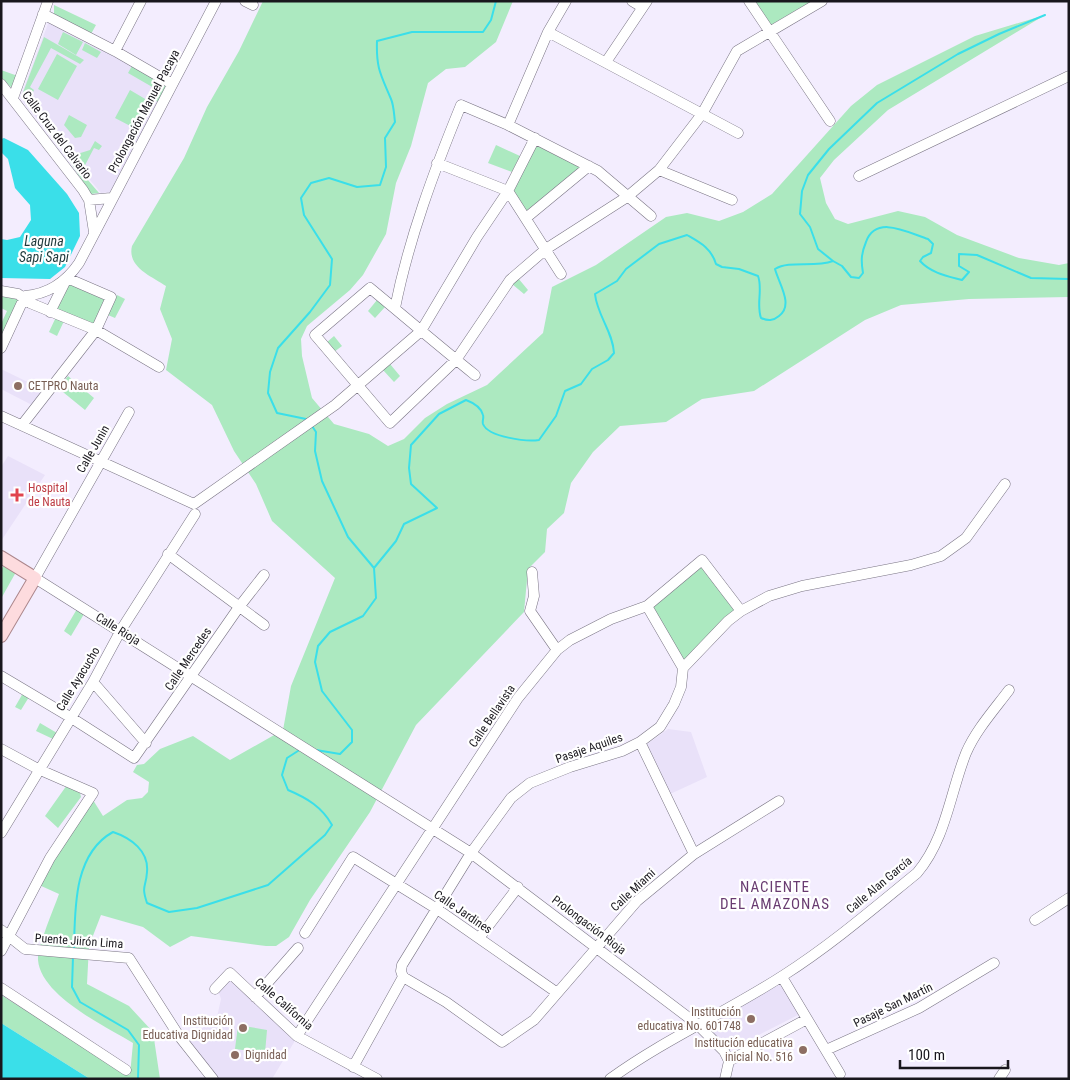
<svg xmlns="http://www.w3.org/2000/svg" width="1070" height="1080" font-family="'Roboto Condensed',sans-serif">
  <rect width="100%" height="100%" fill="#f3edfe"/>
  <path fill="#e9e1f9" d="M49 21 103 47 167 87 111 192 101 193 24 103 21 96Z
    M1 369 42 389 43 391 32 405 1 389Z
    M8 456 45 475 1 541V467Z
    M668 729 691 732 707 777 668 795 646 745Z
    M230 976 296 1039 272 1079H220L212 1073 188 1039 217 1017 221 999 218 990Z
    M781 984 800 1014 727 1051 704 1025Z"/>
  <path fill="#ace9c0" d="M263 1H513L496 42 465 67 446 69 428 83 411 146 396 183 386 234 363 275 350 290 307 326 301 339 302 356 312 398 334 424 369 434 388 446 404 439 425 418 447 404 487 385 543 333 552 287 596 265 666 217 687 213 719 221 743 212 772 194 851 106 877 85 975 36 1045 15 888 110 834 160 820 178 826 203 835 219 848 224 898 211 925 217 957 235 1019 258 1059 265 1069 263V297L969 299 901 305 865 320 754 391 702 399 666 422 620 426 593 452 571 483 564 513 547 529 545 552 528 569 524 612 416 725 370 812 310 900 289 937 276 946H266L191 936 170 947 143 927 101 915 89 946 87 984 129 1006 153 1032 160 1079H90L1 1023V995L130 1075 133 1043C105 1026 41 996 38 960 37 948 54 908 59 894L39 885 48 868 93 800 103 816 127 800 142 798 148 792 149 782 133 772 137 765 144 764 160 749 193 736 230 760 283 730 291 686 335 578 272 521 256 484 234 451 212 405 166 370 172 339 160 309 166 286C151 276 127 267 132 246L184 158 207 107 239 51Z
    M753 1H812L771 25Z
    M54 5 96 25 91 34 54 14Z
    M63 32 83 42 76 55 58 44Z
    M44 37 84 60 80 64 51 48 30 87 34 90 27 104 22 95Z
    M85 43 101 52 97 58 82 50Z
    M57 54 77 66 58 100 38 89Z
    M133 64 165 84 167 87 158 102 149 97 154 88 128 73Z
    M1 70 15 75 19 74 12 88 1 78Z
    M130 90 152 103 138 130 115 118Z
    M69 115 87 125 81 137 75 138 64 125Z
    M95 141 102 146 99 150 94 148 83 169 71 156 90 150Z
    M496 145 520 156 512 172 488 163Z
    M540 145 582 168 527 213 512 192 534 148Z
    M63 151 99 193 91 194Z
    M518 278 528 290 524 294 512 284Z
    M67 281 107 299 96 327 53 311Z
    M117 295 125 299 115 318 108 315Z
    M1 296 19 299 1 339V324L7 311 1 308Z
    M377 300 385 307 375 318 368 311Z
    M56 317 64 321 57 336 49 332Z
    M334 336 342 346 334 352 326 343Z
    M390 364 400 376 394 382 383 370Z
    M68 376 94 398 85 410 58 388Z
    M4 565 16 572 2 597 1 570Z
    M702 565 737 609 684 661 651 605Z
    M77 609 84 614 71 636 64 631Z
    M23 693 29 697 21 710 15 707Z
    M40 723 57 733 53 739 36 731Z
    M67 785 80 793 81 797 58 828 45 816Z
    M238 1025 267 1030 265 1053 235 1049Z"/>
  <path fill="#3adfe9" d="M4 138 28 150 67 194 79 213 80 236 65 267 50 279 1 278V239L7 240 20 237 31 220 30 205 15 188 8 159 1 152V139Z
    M1 1023 90 1079H1Z"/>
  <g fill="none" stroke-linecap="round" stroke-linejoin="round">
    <path stroke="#3adfe9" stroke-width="2" d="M833 261 818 249 810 227 800 214 802 191 808 175 829 149 877 103 958 54 999 34 1045 15
      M306 419 277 413 268 393 270 372 278 348 310 312 330 285 332 259 304 215 301 198 311 183 329 178 357 187 380 185 386 167 385 138 395 122C394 115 394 106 391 99 381 75 376 69 377 41L412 32H483L491 20 496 1
      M312 426 316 432 315 451 322 481 348 537 374 568 376 598 363 616 330 632 318 646 315 662 322 691 352 730V742L340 754 316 750
      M374 568 396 541 404 524 437 508 411 484 409 468 411 445 439 414 466 400C474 403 481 407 483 415 484 418 482 421 483 424 488 437 527 442 539 440L556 416 565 391 581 384 592 369 608 360 614 353C613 332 597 315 595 294L617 281 626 269 659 244 687 235C701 243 711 248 716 264L722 267 739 269 758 276C763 289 756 304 761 318 768 321 773 321 779 316 794 305 779 284 775 269 790 260 814 268 833 261L842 266 851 277 859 278 863 273C861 261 861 254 866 242 876 214 909 233 928 239L933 244 931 253 923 257 920 261C931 273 947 276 962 280L969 272 959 266V254L977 255 1031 278 1069 279
      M74 950C75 910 73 854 113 832 131 838 149 851 147 872 146 888 141 885 147 903L169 912 197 908 268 885 325 835 332 825C322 807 307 798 288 790L282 775 287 758 301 749
      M73 957 72 987 80 1002 128 1030 139 1045 138 1079"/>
    <defs>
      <path id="minor" d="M245 1 253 5
        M632 1 642 7
        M749 1 830 121
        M43 14 115 51 172 84
        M548 32 738 133
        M115 51 141 1
        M606 62 647 1
        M1 84 83 190 89 200 94 232
        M13 98 48 1
        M508 125 548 32 566 1
        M437 163 508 191 561 274
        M659 170 732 200
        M859 176 1069 76
        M89 200 111 198
        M526 218 589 166
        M1 291 18 294 30 303 96 330 159 367
        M395 308C409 238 434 171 461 105L508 125 598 171 651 216
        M1 348 25 296C48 294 66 282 79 263L216 1
        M475 375C439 346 405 317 370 288L315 335 390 423 456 360 510 280 546 249 627 197 659 170 702 114 737 51 822 1
        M129 412 35 578 471 853 697 1024 724 1051 729 1061 725 1079
        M1 416 194 504 335 405 421 331 477 237 508 191 535 138
        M22 425 96 330 111 297 67 278 50 312
        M168 554 264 625
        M532 572 534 596 530 611 557 650
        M647 606 683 668
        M1 676 70 717 134 758 239 607 264 575
        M93 682 146 743
        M640 742 694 854
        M1 749 38 769 93 793 50 858 1 951
        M1 833 93 682 121 630 195 514
        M1035 920 1069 898
        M1 930 25 949 129 958 179 1036 213 1079
        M305 933 353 857 437 909 556 992
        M479 938 518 887
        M403 977 446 1002 502 1042 534 1020 637 901 694 854 779 801
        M782 977 840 1074
        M1 988 126 1070
        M215 989 230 973 297 1036 377 1079
        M255 997 298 948
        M297 1036 518 698 557 650 570 640 611 619 647 606 702 560 741 611
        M826 1050 919 1008 994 963
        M729 1061 807 1019
        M353 1067 403 977 401 971 402 965 471 853 511 798 530 783 570 767 622 751 640 742 660 727 674 704 681 687 683 668 728 621 741 611 769 596 802 586 911 565 941 556 966 538 1005 484
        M610 1079C665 1039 727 1012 784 975 831 945 874 908 917 873 946 839 950 793 966 753 976 730 994 710 1009 690
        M999 1079 1005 1070"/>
      <path id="major" d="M1 557 35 578 1 636"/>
    </defs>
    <use href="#minor" stroke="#7a7584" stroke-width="11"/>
    <use href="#major" stroke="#ac878c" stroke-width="14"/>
    <use href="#minor" stroke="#fff" stroke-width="10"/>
    <use href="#major" stroke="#fddbde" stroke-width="12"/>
  </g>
  <g fill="#8d6e63" stroke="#fff" stroke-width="2">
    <circle cx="18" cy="386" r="5"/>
    <circle cx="751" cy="1019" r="5"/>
    <circle cx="243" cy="1028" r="5"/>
    <circle cx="803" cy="1050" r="5"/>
    <circle cx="235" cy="1055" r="5"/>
  </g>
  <path fill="#e0444e" stroke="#fff" stroke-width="2" d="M14.5 487.5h5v5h5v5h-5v5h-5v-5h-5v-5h5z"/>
  <g text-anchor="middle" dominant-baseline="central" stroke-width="4.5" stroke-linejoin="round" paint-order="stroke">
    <g font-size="12" fill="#19171d" stroke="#fff">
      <text transform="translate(144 111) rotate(-62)">Prolongación Manuel Pacaya</text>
      <text transform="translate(57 135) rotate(53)">Calle Cruz del Calvario</text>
      <text transform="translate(93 449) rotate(-60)">Calle Junin</text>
      <text transform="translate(118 629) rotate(32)">Calle Rioja</text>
      <text transform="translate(188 659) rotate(-56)">Calle Mercedes</text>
      <text transform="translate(78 679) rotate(-59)">Calle Ayacucho</text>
      <text transform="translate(492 716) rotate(-56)">Calle Bellavista</text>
      <text transform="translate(589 748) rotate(-19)">Pasaje Aquiles</text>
      <text transform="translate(879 885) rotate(-40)">Calle Alan García</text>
      <text transform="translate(633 890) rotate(-43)">Calle Miami</text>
      <text transform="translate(463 912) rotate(34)">Calle Jardines</text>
      <text transform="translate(589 925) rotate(37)">Prolongación Rioja</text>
      <text transform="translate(79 941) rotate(4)">Puente Jiirón Lima</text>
      <text transform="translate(284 1004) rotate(41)">Calle California</text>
      <text transform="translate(893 1005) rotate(-26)">Pasaje San Martín</text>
    </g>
    <g font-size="12" fill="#785e54" stroke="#fff" text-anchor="end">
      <text x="28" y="386" text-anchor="start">CETPRO Nauta</text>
      <text x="741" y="1012">Institución<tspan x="741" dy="14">educativa No. 601748</tspan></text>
      <text x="233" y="1021">Institución<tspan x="233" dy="14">Educativa Dignidad</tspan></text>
      <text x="793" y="1043">Institución educativa<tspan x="793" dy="14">inicial No. 516</tspan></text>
      <text x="245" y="1055" text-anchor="start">Dignidad</text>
    </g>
    <g font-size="12" fill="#be3a42" stroke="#fff" text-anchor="start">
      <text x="28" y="488">Hospital<tspan x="28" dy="14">de Nauta</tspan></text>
    </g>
    <g font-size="14" font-style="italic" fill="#1f393b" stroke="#fff">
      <text x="44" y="241">Laguna<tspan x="44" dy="16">Sapi Sapi</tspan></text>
    </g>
    <g font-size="15" letter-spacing="1" fill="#693c71" stroke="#fff">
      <text x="775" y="887">NACIENTE<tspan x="775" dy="17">DEL AMAZONAS</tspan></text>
    </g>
  </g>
  <rect width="1070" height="1080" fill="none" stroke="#19171d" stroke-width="5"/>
  <path d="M900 1060v8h108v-8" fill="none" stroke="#19171d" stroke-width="2.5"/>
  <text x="908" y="1060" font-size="15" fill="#19171d" stroke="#ffffff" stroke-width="4" paint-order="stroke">100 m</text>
</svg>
